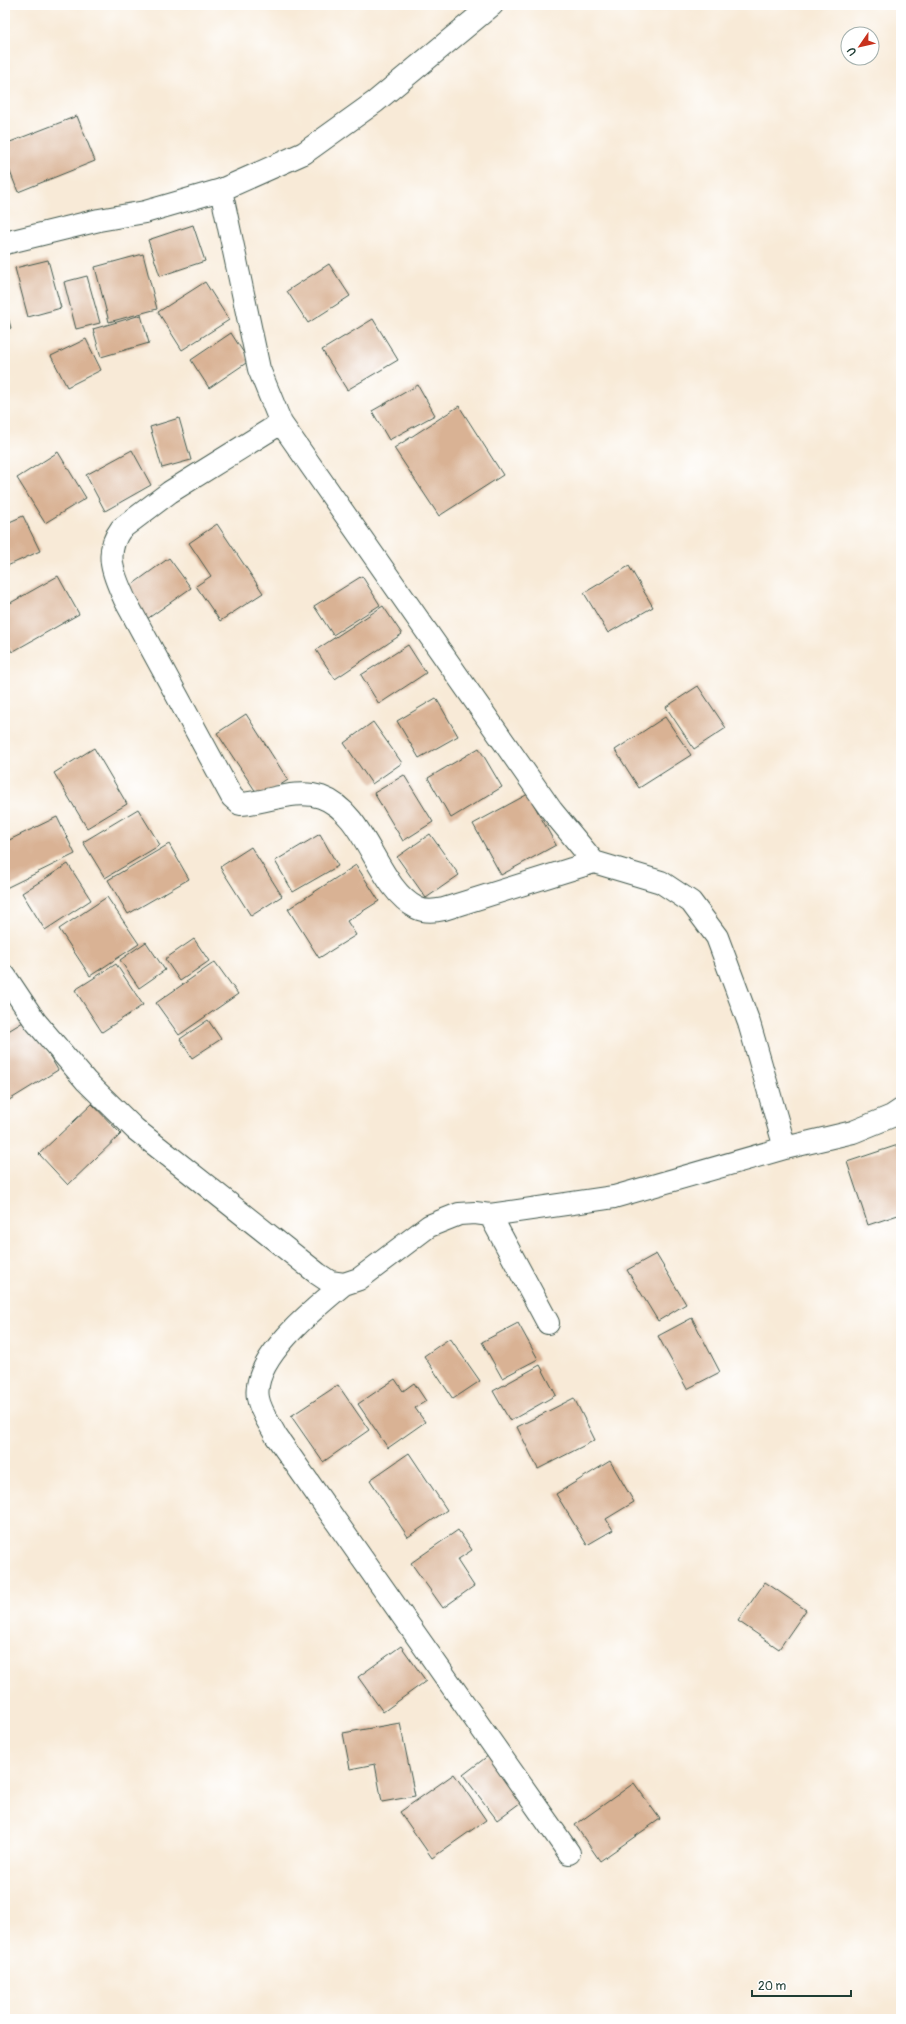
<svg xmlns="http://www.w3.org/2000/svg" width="906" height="2024" font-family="Pangolin,sans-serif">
  <rect width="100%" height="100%" fill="#fff"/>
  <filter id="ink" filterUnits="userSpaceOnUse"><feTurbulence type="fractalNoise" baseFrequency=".025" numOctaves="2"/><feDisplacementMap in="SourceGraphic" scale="8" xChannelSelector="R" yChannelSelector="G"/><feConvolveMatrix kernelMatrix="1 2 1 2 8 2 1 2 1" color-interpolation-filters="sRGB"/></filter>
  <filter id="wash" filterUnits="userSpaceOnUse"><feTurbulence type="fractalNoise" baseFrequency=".012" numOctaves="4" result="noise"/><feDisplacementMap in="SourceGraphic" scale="16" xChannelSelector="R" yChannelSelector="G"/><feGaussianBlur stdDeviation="0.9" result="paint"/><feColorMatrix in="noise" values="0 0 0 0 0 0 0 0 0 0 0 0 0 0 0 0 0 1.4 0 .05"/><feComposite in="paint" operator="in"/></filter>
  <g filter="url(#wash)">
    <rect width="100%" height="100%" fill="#f8ead7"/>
    <g id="blocks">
      <path fill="#d9b294" d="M77 116 95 161 18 192 5 159V144Z
        M193 225 205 261 160 276 148 240Z
        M143 254 157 309 109 322 95 267Z
        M48 260 61 308 28 317 15 268Z
        M329 264 350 296 308 323 287 291Z
        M87 276 100 323 76 329 64 282Z
        M205 282 229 320 182 350 158 312Z
        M5 307 11 328 5 330Z
        M141 315 149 343 101 357 93 329Z
        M373 319 398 360 347 390 322 350Z
        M231 333 249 361 209 388 191 360Z
        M86 339 101 370 67 387 51 356Z
        M418 385 435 415 389 440 372 411Z
        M459 406 503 475 439 516 394 448Z
        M179 418 191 460 162 468 150 427Z
        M132 450 151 485 105 511 86 475Z
        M58 452 86 498 45 523 17 478Z
        M23 516 40 551 5 567V524Z
        M217 524 263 593 220 621 196 586 211 576 189 543Z
        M169 558 191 588 147 619 126 589Z
        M629 566 653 607 608 633 584 593Z
        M58 576 79 614 12 652 5 640V606Z
        M362 576 380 605 333 635 314 606Z
        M383 606 402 634 335 679 316 650Z
        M408 645 426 673 379 704 361 675Z
        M698 686 726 728 694 749 666 707Z
        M436 698 458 736 419 758 397 721Z
        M246 714 288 780 260 798 217 733Z
        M665 717 691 755 639 788 615 750Z
        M373 722 402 763 372 784 344 743Z
        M94 748 127 804 87 828 54 773Z
        M479 748 502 787 451 818 428 778Z
        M404 775 433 822 403 841 374 793Z
        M528 794 556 845 501 875 473 824Z
        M138 809 160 845 105 878 83 842Z
        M57 817 75 854 6 888 5 842Z
        M320 834 338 866 293 892 275 861Z
        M430 834 459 875 426 898 397 857Z
        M169 844 189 879 128 914 108 880Z
        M251 847 282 896 251 916 220 867Z
        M68 864 91 900 45 930 22 893Z
        M356 865 379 901 347 921 356 935 319 958 288 909Z
        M107 897 139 944 90 976 59 929Z
        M194 939 209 961 180 981 165 959Z
        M146 942 165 970 139 988 120 960Z
        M215 962 238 994 179 1035 156 1003Z
        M116 964 143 1005 102 1032 75 990Z
        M28 1019 58 1070 6 1102 5 1033Z
        M208 1020 221 1039 192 1058 180 1039Z
        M92 1104 121 1134 68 1185 39 1154Z
        M901 1144V1214L868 1225 847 1162Z
        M656 1254 686 1304 658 1321 627 1270Z
        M692 1318 720 1372 687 1389 658 1336Z
        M518 1323 538 1359 502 1378 482 1342Z
        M450 1338 480 1381 453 1399 424 1356Z
        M540 1365 556 1395 510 1421 493 1391Z
        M395 1379 403 1391 414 1383 426 1401 415 1408 425 1422 388 1448 358 1404Z
        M338 1385 369 1430 323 1462 291 1416Z
        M574 1398 595 1440 538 1469 517 1427Z
        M409 1453 447 1510 408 1537 370 1480Z
        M610 1461 634 1502 606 1519 613 1530 587 1545 556 1494Z
        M458 1530 472 1550 457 1560 474 1586 443 1608 411 1563Z
        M765 1582 806 1610 779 1649 738 1621Z
        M401 1646 426 1681 383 1712 358 1677Z
        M400 1723 415 1796 382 1802 375 1764 350 1769 343 1733Z
        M493 1752 528 1797 497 1820 463 1775Z
        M454 1774 486 1820 432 1858 400 1812Z
        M634 1783 660 1819 600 1861 575 1825Z"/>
    </g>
  </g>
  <g filter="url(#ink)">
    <use href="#blocks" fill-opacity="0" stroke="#40574c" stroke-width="1"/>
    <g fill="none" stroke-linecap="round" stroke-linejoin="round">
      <defs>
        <path id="minor" d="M221 190 259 369 281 423 552 811 594 862 661 882 691 902 717 937 749 1023 785 1148
          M5 243 99 220 145 212 221 190 304 153 375 102 492 5
          M281 423 170 492 121 529C103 553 114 576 125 600L232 797 240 804C267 803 294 788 321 797 367 813 376 887 417 908 425 912 435 911 444 909L594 862
          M5 976 35 1021 86 1081 135 1129 318 1274 330 1282 344 1284 359 1279 429 1226 459 1214 475 1213 490 1215 614 1197 785 1148 853 1132 892 1116 901 1110
          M490 1215 548 1323
          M344 1284C316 1307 251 1359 258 1398 260 1411 270 1424 276 1436L569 1853"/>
      </defs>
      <use href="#minor" stroke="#40574c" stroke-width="24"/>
      <use href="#minor" stroke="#fff" stroke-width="22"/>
    </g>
  </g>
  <rect width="906" height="2024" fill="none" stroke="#fff" stroke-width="20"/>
  <g transform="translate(860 46) rotate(236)"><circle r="19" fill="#ffffff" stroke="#a5b1ae"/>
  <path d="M0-3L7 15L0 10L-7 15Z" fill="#c8321e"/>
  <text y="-6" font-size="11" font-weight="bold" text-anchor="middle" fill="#1f3d34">U</text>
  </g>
  <path d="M752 1990v6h99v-6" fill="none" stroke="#1f3d34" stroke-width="2"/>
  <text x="758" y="1990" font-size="12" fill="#1f3d34" stroke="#ffffff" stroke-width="3" paint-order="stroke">20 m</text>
</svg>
